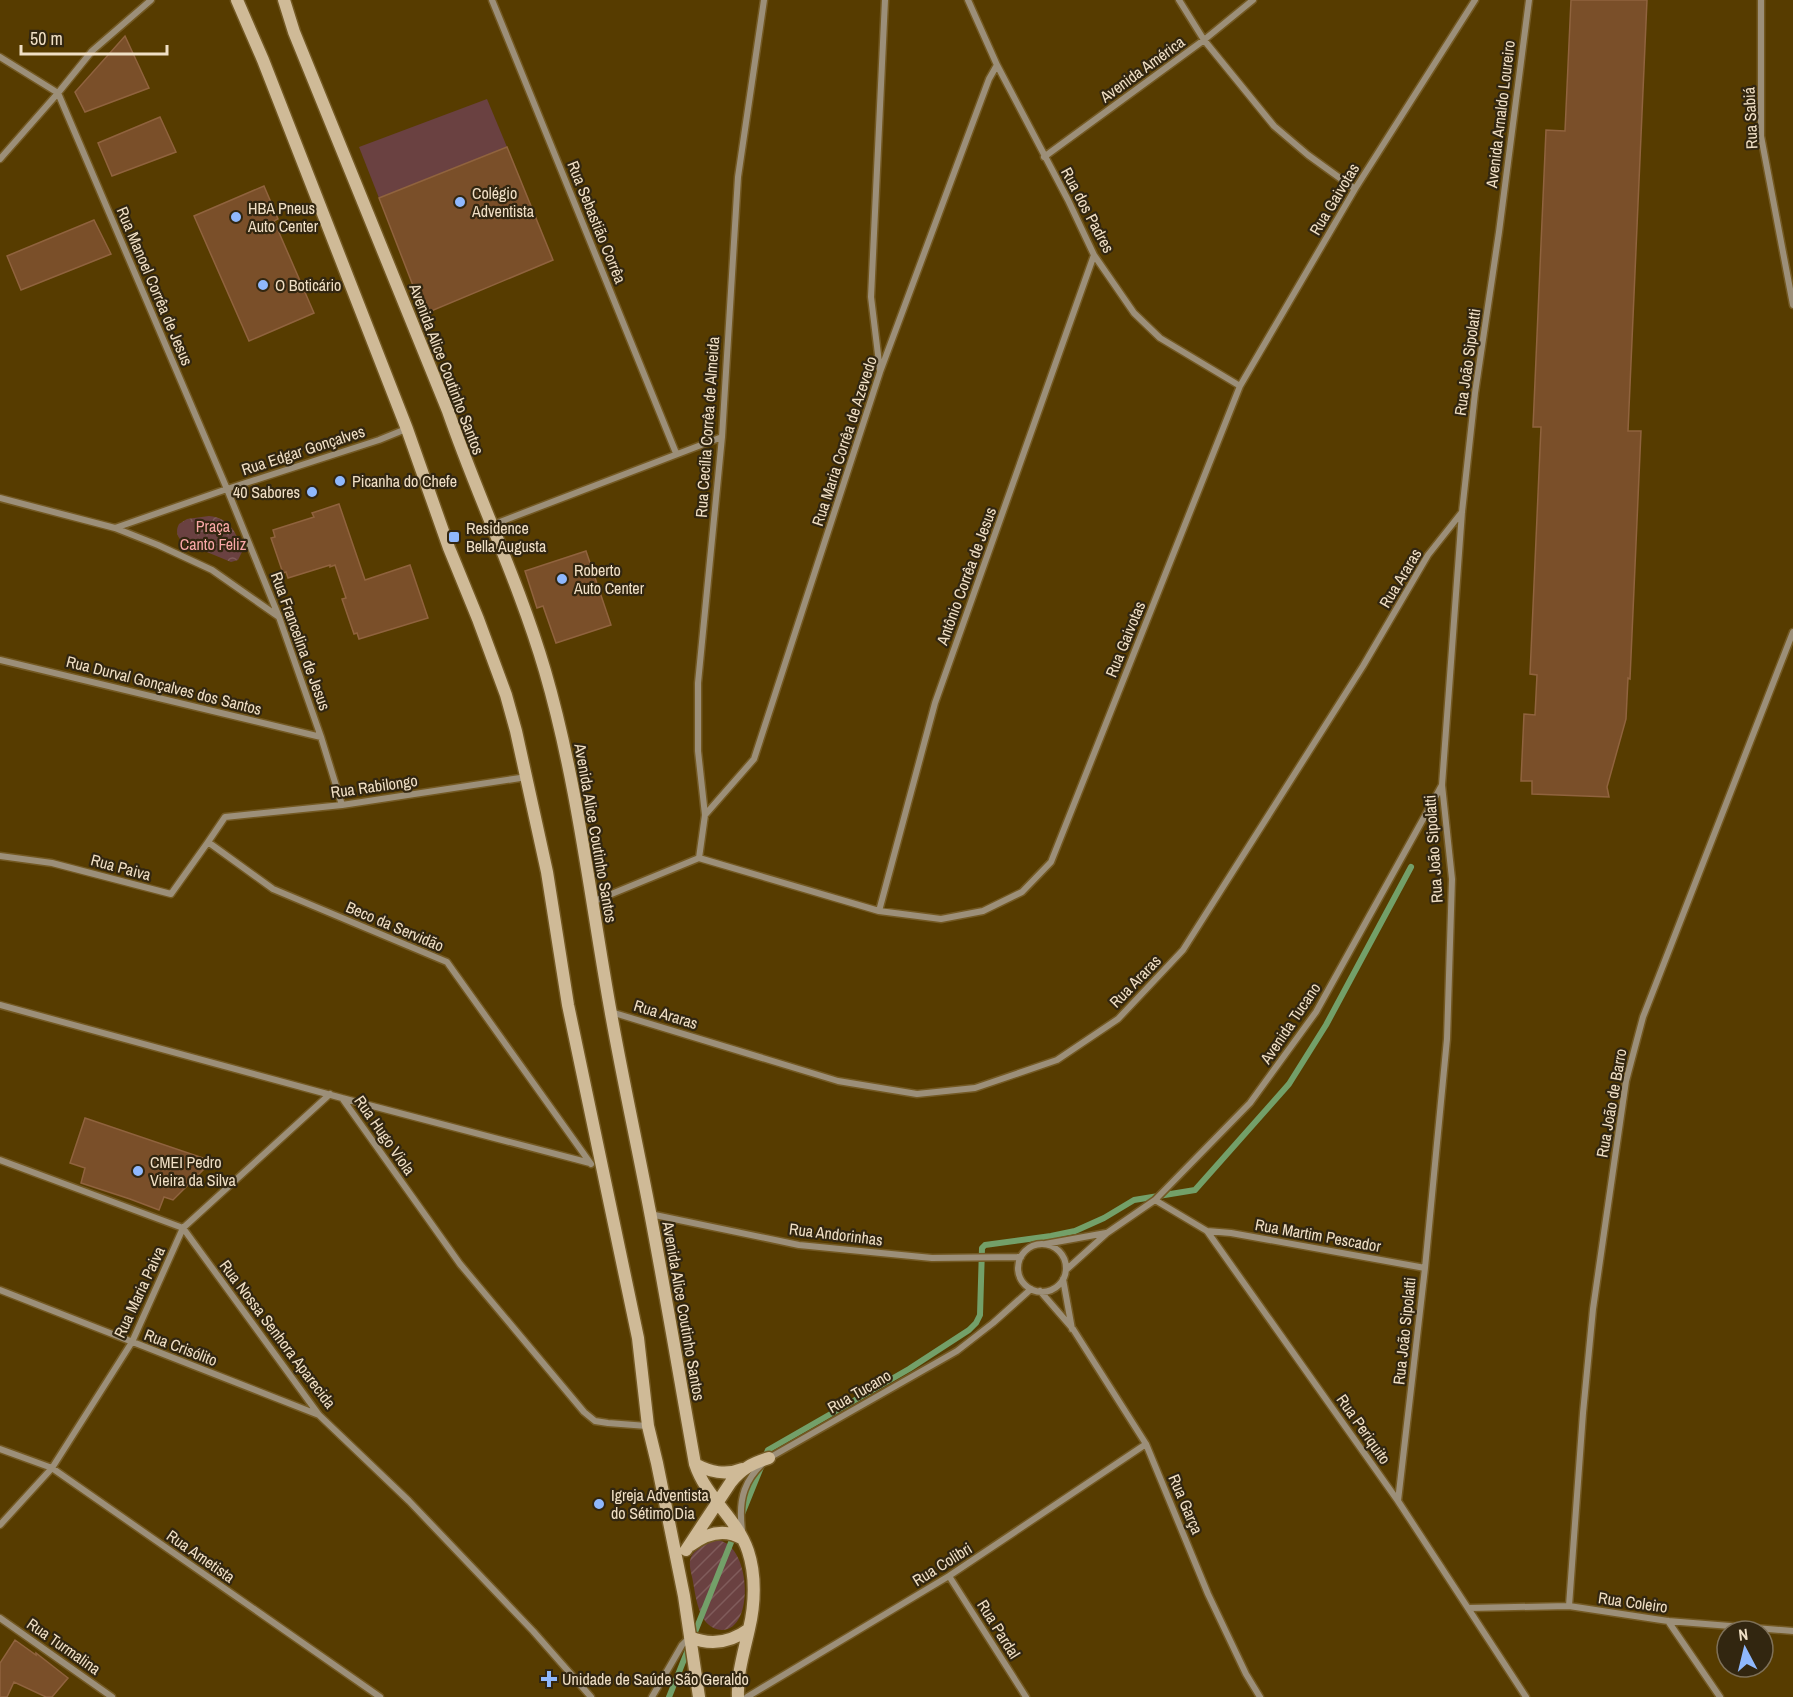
<svg xmlns="http://www.w3.org/2000/svg" width="1793" height="1697" font-family="'Archivo Narrow',sans-serif">
  <defs>
    <pattern id="park-crowns" width="20" height="18" patternUnits="userSpaceOnUse" patternTransform="scale(1.5)"><rect width="20" height="18" fill="#6a4141"/><path d="M2 6a3 3 0 1 1 6 0M12 15a3 3 0 1 1 6 0" fill="none" stroke="#805c5b"/></pattern>
    <pattern id="garden-furrows" width="10" height="10" patternUnits="userSpaceOnUse" patternTransform="scale(1.5)"><rect width="10" height="10" fill="#6a4141"/><path d="M-1 1l2-2M0 10L10 0M9 11l2-2" fill="none" stroke="#805c5b"/></pattern>
  </defs>
  <rect width="100%" height="100%" fill="#573c00"/>
  <path fill="url(#park-crowns)" d="M209 516C230 518 237 533 242 552L238 560 231 562 185 543C177 539 175 531 179 524L187 519Z"/>
  <path fill="url(#garden-furrows)" d="M715 1540C751 1540 756 1630 722 1630 699 1629 696 1598 693 1582 692 1574 687 1563 692 1555 697 1548 708 1543 715 1540Z"/>
  <path fill="#6a4141" d="M487 99 507 147 379 198 359 147Z"/>
  <g fill="none" stroke-linecap="round" stroke-linejoin="round">
    <path stroke="#73a069" stroke-width="6" d="M742 1514 768 1450 909 1369 969 1330 976 1323 980 1315 982 1248 985 1245 1051 1236 1075 1231 1104 1218 1134 1200 1195 1190 1289 1084 1326 1025 1411 867
      M693 1637 734 1535
      M669 1697 689 1647"/>
  </g>
  <path fill="#7a4f29" stroke="#90633e" stroke-width="1.5" d="M1571 0H1647L1628 431H1641L1630 679 1628 678 1626 719 1607 787 1609 797 1532 794V781H1521L1524 714 1535 715 1537 675 1530 674 1541 427H1533L1546 130 1565 131Z
    M125 36 149 88 85 112 75 92Z
    M160 117 176 152 112 176 98 143Z
    M507 147 553 260 424 314 379 198Z
    M264 186 278 219 274 221 314 313 249 341 194 216Z
    M94 220 111 254 21 290 7 256Z
    M339 504 365 580 410 565 428 618 359 639 357 633 354 634 342 599 346 598 335 565 330 567V565L288 578 286 572 283 573 271 538 275 537 273 530 314 517 312 513Z
    M586 551 611 625 556 643 543 606 537 608 525 571Z
    M85 1118 212 1161 173 1200 164 1197 159 1210 130 1199 81 1183 85 1168 70 1163Z
    M15 1640 36 1655V1653L68 1678 52 1697H46L14 1682 7 1697H0V1663Z"/>
  <g fill="none" stroke-linecap="round" stroke-linejoin="round">
    <defs>
      <path id="minor" d="M492 0 676 453
        M968 0 997 65 1068 200 1094 255 1134 313 1160 338 1240 386
        M1179 0 1204 40 1274 126 1308 155 1355 189
        M1761 0V136L1793 305
        M0 57 58 93 227 489 279 617 321 737 342 805
        M1044 157 1204 40 1253 0
        M0 159 58 93 92 51 151 0
        M880 371 871 297 885 0
        M0 498 115 528 158 545 212 570 279 617
        M492 525 722 437
        M115 528 227 489 379 440 406 429
        M0 660 321 737
        M527 777 342 805 225 817 208 842 273 889 447 962 591 1164
        M705 815 754 759 880 372 989 79 997 65
        M0 856 52 863 171 894 208 842
        M699 858 705 815 698 751V683L722 437 738 177 764 0
        M592 902 699 858 879 911 941 919 983 911 1022 892 1051 862 1240 386 1355 189 1475 0
        M879 911 935 703 1094 255
        M0 1005 342 1098 460 1264 584 1412 595 1421 608 1423 647 1426
        M611 1012 838 1081 917 1094 975 1088 1057 1060 1118 1019 1183 950 1363 666 1428 555 1462 512
        M342 1098 590 1163
        M0 1160 183 1228 319 1415 409 1501 533 1631 591 1697
        M1155 1200 1207 1231 1398 1501 1526 1697
        M650 1214 799 1245 932 1258 1021 1257
        M1207 1231 1231 1233 1425 1268
        M1045 1244 1106 1233
        M1018 1268a24 24 0 1 1 48 0a24 24 0 1 1-48 0Z
        M1066 1270 1107 1233 1155 1200 1250 1103 1316 1012 1442 785
        M1063 1279 1072 1329
        M0 1290 319 1415
        M1040 1291 1073 1329 1146 1444 1208 1594 1246 1674 1260 1697
        M0 1449 52 1468 380 1697
        M1398 1501 1425 1268 1447 1039 1452 879 1442 785 1462 512 1475 393 1499 232 1529 0
        M0 1525 52 1468 132 1342 183 1228 330 1094
        M742 1530C738 1499 744 1478 769 1458L957 1351 993 1323 1031 1289
        M949 1576 1026 1697
        M1569 1606 1583 1413 1593 1309 1626 1081 1643 1017 1793 632
        M1469 1608 1569 1606 1668 1621 1793 1631
        M0 1618 112 1697
        M1668 1621 1720 1697
        M652 1697 682 1645 690 1637
        M747 1697 949 1576 1146 1444"/>
      <path id="secondary" d="M237 0 263 60 407 429 449 548 478 619 506 695 516 731 547 872 568 1005 638 1338 648 1426 657 1463 684 1596 699 1697
        M284 0 294 32 448 411C478 498 519 582 545 671 577 781 590 896 610 1008 622 1076 637 1144 650 1212 666 1296 680 1380 695 1464 706 1498 737 1518 748 1551 756 1575 755 1604 749 1629 744 1652 737 1673 738 1697
        M695 1464C710 1472 725 1476 742 1469
        M691 1545C707 1533 725 1528 743 1539
        M686 1550 731 1482C742 1469 752 1463 769 1458
        M690 1637C711 1646 730 1643 749 1629"/>
    </defs>
    <use href="#minor" stroke="#735923" stroke-width="9"/>
    <use href="#secondary" stroke="#735923" stroke-width="15"/>
    <use href="#minor" stroke="#9c8f79" stroke-width="6"/>
    <use href="#secondary" stroke="#cfba97" stroke-width="12"/>
  </g>
  <g fill="#8fb8fd" stroke="#322610" stroke-width="2">
    <circle cx="460" cy="202" r="6"/>
    <circle cx="236" cy="217" r="6"/>
    <circle cx="263" cy="285" r="6"/>
    <circle cx="340" cy="481" r="6"/>
    <circle cx="312" cy="492" r="6"/>
    <rect x="448" y="531" width="12" height="12" rx="3"/>
    <circle cx="562" cy="579" r="6"/>
    <circle cx="138" cy="1171" r="6"/>
    <circle cx="599" cy="1504" r="6"/>
    <path d="M546 1670h6v6h6v6h-6v6h-6v-6h-6v-6h6z"/>
  </g>
  <g text-anchor="middle" dominant-baseline="central" stroke-width="4.5" stroke-linejoin="round" paint-order="stroke">
    <g font-size="16" fill="#f0dfc5" stroke="#322610">
      <text transform="translate(1142 69) rotate(-36)">Avenida América</text>
      <text transform="translate(1500 114) rotate(-83)">Avenida Arnaldo Loureiro</text>
      <text transform="translate(1750 118) rotate(-93)">Rua Sabiá</text>
      <text transform="translate(1334 199) rotate(-59)">Rua Gaivotas</text>
      <text transform="translate(1088 210) rotate(62)">Rua dos Padres</text>
      <text transform="translate(597 222) rotate(68)">Rua Sebastião Corrêa</text>
      <text transform="translate(155 286) rotate(67)">Rua Manoel Corrêa de Jesus</text>
      <text transform="translate(1467 362) rotate(-82)">Rua João Sipolatti</text>
      <text transform="translate(447 369) rotate(69)">Avenida Alice Coutinho Santos</text>
      <text transform="translate(707 427) rotate(-86)">Rua Cecília Corrêa de Almeida</text>
      <text transform="translate(844 441) rotate(-72)">Rua Maria Corrêa de Azevedo</text>
      <text transform="translate(303 450) rotate(-18)">Rua Edgar Gonçalves</text>
      <text transform="translate(966 576) rotate(-70)">Antônio Corrêa de Jesus</text>
      <text transform="translate(1400 578) rotate(-59)">Rua Araras</text>
      <text transform="translate(1125 639) rotate(-68)">Rua Gaivotas</text>
      <text transform="translate(301 641) rotate(70)">Rua Francelina de Jesus</text>
      <text transform="translate(164 685) rotate(14)">Rua Durval Gonçalves dos Santos</text>
      <text transform="translate(374 786) rotate(-8)">Rua Rabilongo</text>
      <text transform="translate(596 833) rotate(80)">Avenida Alice Coutinho Santos</text>
      <text transform="translate(1433 849) rotate(-94)">Rua João Sipolatti</text>
      <text transform="translate(121 867) rotate(15)">Rua Paiva</text>
      <text transform="translate(395 926) rotate(23)">Beco da Servidão</text>
      <text transform="translate(1135 981) rotate(-46)">Rua Araras</text>
      <text transform="translate(666 1014) rotate(17)">Rua Araras</text>
      <text transform="translate(1290 1023) rotate(-56)">Avenida Tucano</text>
      <text transform="translate(1611 1103) rotate(-80)">Rua João de Barro</text>
      <text transform="translate(385 1135) rotate(55)">Rua Hugo Viola</text>
      <text transform="translate(836 1234) rotate(7)">Rua Andorinhas</text>
      <text transform="translate(1318 1235) rotate(10)">Rua Martim Pescador</text>
      <text transform="translate(139 1292) rotate(-65)">Rua Maria Paiva</text>
      <text transform="translate(684 1311) rotate(80)">Avenida Alice Coutinho Santos</text>
      <text transform="translate(1404 1331) rotate(-84)">Rua João Sipolatti</text>
      <text transform="translate(278 1334) rotate(53)">Rua Nossa Senhora Aparecida</text>
      <text transform="translate(181 1347) rotate(21)">Rua Crisólito</text>
      <text transform="translate(859 1391) rotate(-30)">Rua Tucano</text>
      <text transform="translate(1364 1429) rotate(55)">Rua Periquito</text>
      <text transform="translate(1186 1504) rotate(67)">Rua Garça</text>
      <text transform="translate(201 1556) rotate(35)">Rua Ametista</text>
      <text transform="translate(942 1564) rotate(-32)">Rua Colibri</text>
      <text transform="translate(1633 1602) rotate(8)">Rua Coleiro</text>
      <text transform="translate(999 1629) rotate(58)">Rua Pardal</text>
      <text transform="translate(64 1646) rotate(35)">Rua Turmalina</text>
    </g>
    <g font-size="16" fill="#f0dfc5" stroke="#322610" text-anchor="start">
      <text x="472" y="193">Colégio<tspan x="472" dy="18">Adventista</tspan></text>
      <text x="248" y="208">HBA Pneus<tspan x="248" dy="18">Auto Center</tspan></text>
      <text x="275" y="285">O Boticário</text>
      <text x="352" y="481">Picanha do Chefe</text>
      <text x="300" y="492" text-anchor="end">40 Sabores</text>
      <text x="466" y="528">Residence<tspan x="466" dy="18">Bella Augusta</tspan></text>
      <text x="574" y="570">Roberto<tspan x="574" dy="18">Auto Center</tspan></text>
      <text x="150" y="1162">CMEI Pedro<tspan x="150" dy="18">Vieira da Silva</tspan></text>
      <text x="611" y="1495">Igreja Adventista<tspan x="611" dy="18">do Sétimo Dia</tspan></text>
      <text x="562" y="1679">Unidade de Saúde São Geraldo</text>
    </g>
    <g font-size="16" fill="#f9a7a6" stroke="#322610">
      <text x="213" y="526">Praça<tspan x="213" dy="18">Canto Feliz</tspan></text>
    </g>
  </g>
  <g transform="translate(1745 1649) rotate(353)"><circle r="28" fill="#322610" stroke="#7e7058" stroke-width="1.5"/>
  <path d="M0-4.5L10 22L0 15L-10 22Z" fill="#8fb8fd"/>
  <text y="-9" font-size="16" font-weight="bold" text-anchor="middle" fill="#f0dfc5">N</text>
  </g>
  <path d="M21 45v9h146v-9" fill="none" stroke="#f0dfc5" stroke-width="3"/>
  <text x="30" y="45" font-size="18" fill="#f0dfc5" stroke="#322610" stroke-width="4.5" paint-order="stroke">50 m</text>
</svg>
